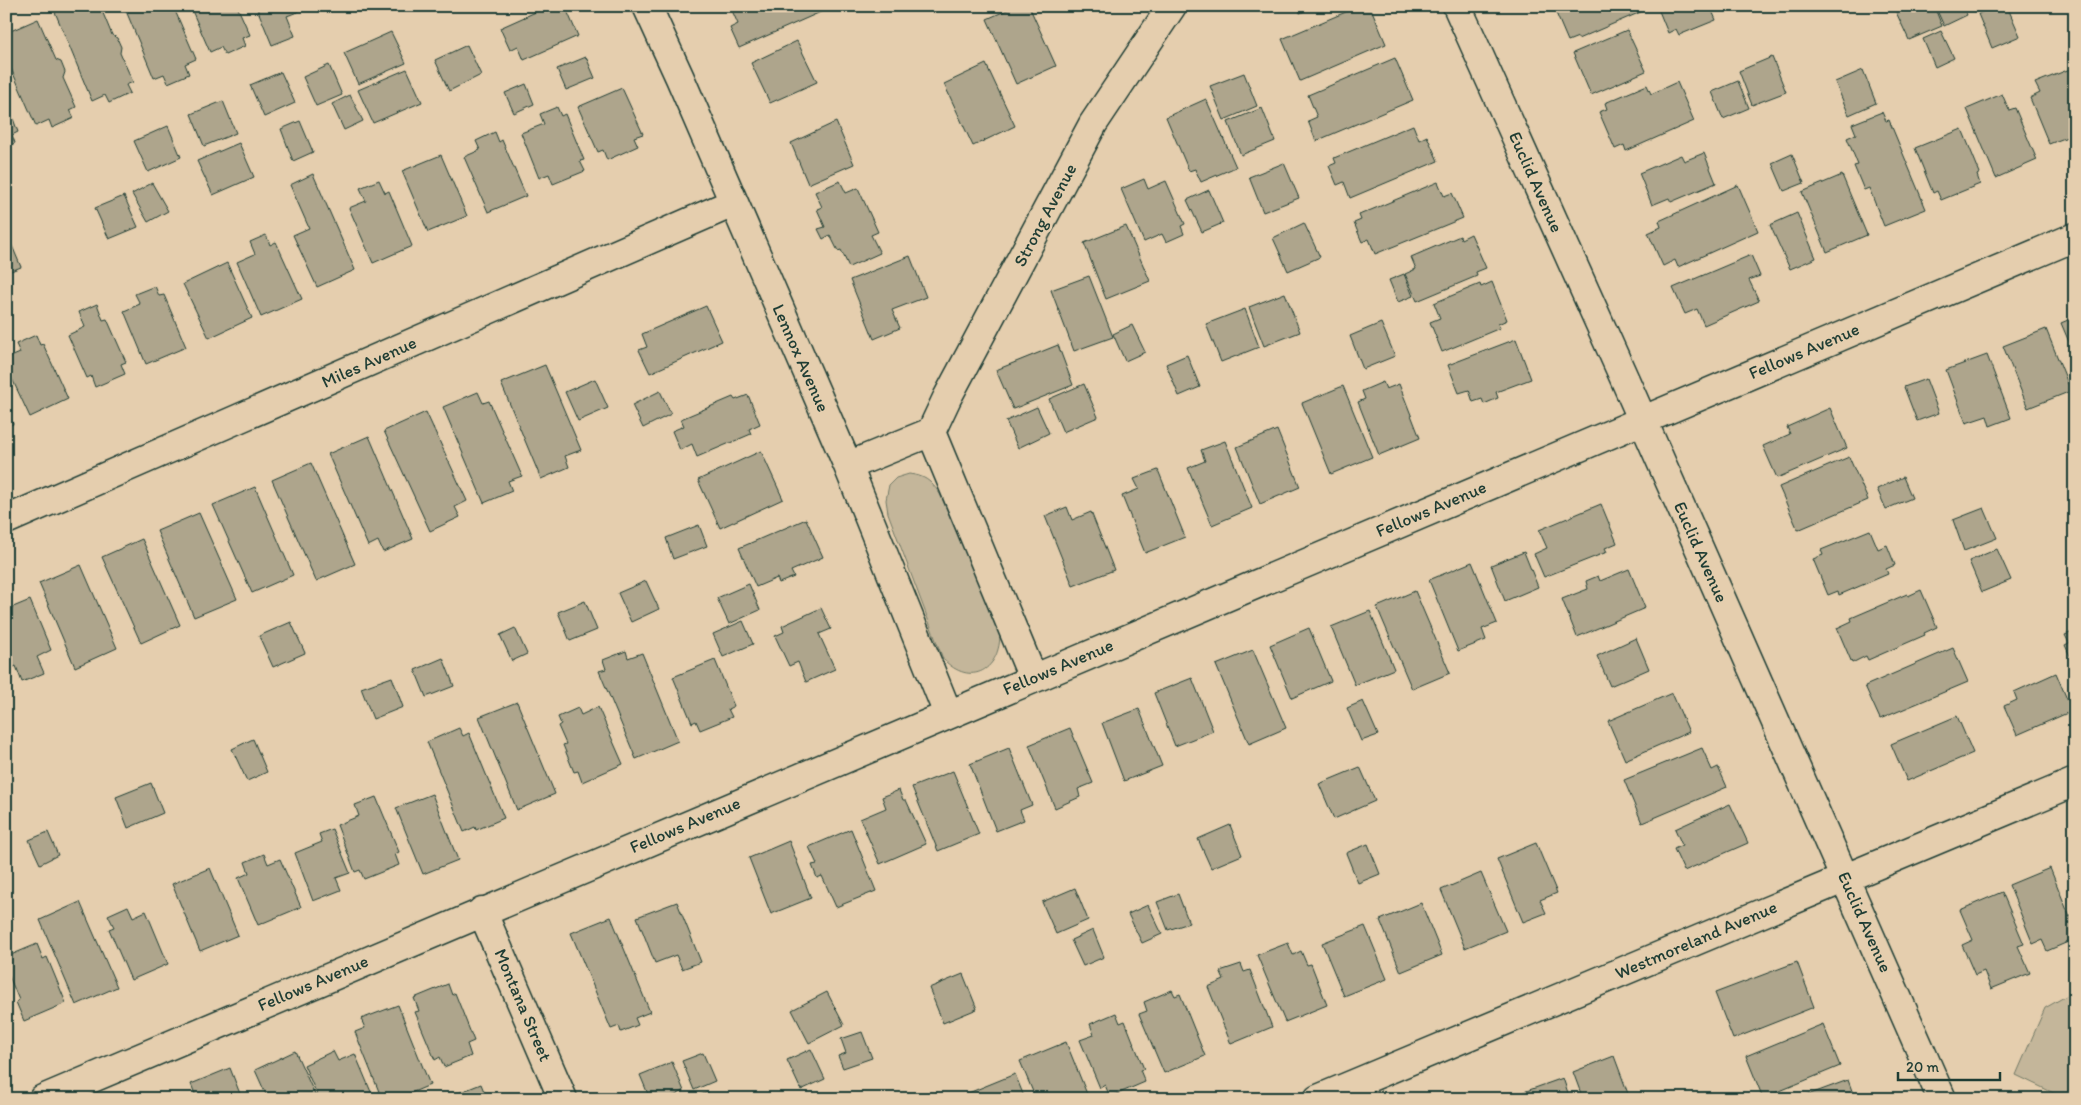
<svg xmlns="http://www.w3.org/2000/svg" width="2081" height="1105" font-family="Itim,sans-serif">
  <rect width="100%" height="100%" fill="#e5ceae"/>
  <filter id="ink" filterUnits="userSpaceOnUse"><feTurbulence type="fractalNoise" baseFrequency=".02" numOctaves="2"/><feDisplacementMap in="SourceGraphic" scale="10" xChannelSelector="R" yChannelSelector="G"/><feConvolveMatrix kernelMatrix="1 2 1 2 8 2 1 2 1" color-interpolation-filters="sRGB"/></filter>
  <g filter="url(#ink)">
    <path fill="#c4b69a" stroke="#727a67" d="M909 474C925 476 930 480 940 494L1000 632C1001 670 971 688 943 659L888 513 886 500 889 485 896 478Z
      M2075 991V1099H2066L2016 1075 2045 1008Z"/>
    <path fill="#aea58c" stroke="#1f3d34" d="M68 6H100L112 35 117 38 121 47 120 53 133 82 126 85 130 93 109 103 105 95 92 101 55 12Z
      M124 6H173L196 59 185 64 189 74 168 83 164 74 154 78Z
      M190 6H237L250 35 242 38 245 46 225 55 221 47 210 52Z
      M256 6H310V7L287 16 295 36 272 45Z
      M549 6H565L578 36 524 60 518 46 510 50 500 28Z
      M730 6H821L823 11 739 48 730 28 738 24Z
      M1016 6H1029L1056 66 1016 84 987 19Z
      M1298 6H1315L1300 13Z
      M1360 6H1370L1386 44 1300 81 1282 39Z
      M1553 6H1642L1643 11 1578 39V37L1568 41Z
      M1657 6H1710L1716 20 1679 35 1676 29 1668 33Z
      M1738 6H1754L1740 12Z
      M1904 6H1934L1942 26 1909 40 1895 10Z
      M1935 6H1963L1967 15 1944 26Z
      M1997 6H2007L2020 36 1992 48 1978 14Z
      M38 19 56 60 61 62 65 72 63 78 76 107 70 110 74 118 52 128 49 120 36 126 6 57V33Z
      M1627 30 1646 71 1591 95 1573 53Z
      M1941 31 1954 58 1935 67 1923 39Z
      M391 32 406 63 358 84 344 53Z
      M797 41 817 82 770 103 751 63Z
      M467 45 481 75 449 91 435 60Z
      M586 57 595 78 566 90 557 69Z
      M1772 57 1786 92 1752 105 1739 71Z
      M1395 58 1413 100 1316 141 1308 121 1317 117 1308 95Z
      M986 64 1015 126 973 146 944 84Z
      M329 65 342 95 316 106 303 77Z
      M407 69 422 102 373 123 358 90Z
      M2070 69 2075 80V134L2049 144 2030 98 2040 93 2035 83Z
      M1863 70 1876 103 1849 115 1835 82Z
      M281 72 295 103 264 117 250 85Z
      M1244 73 1257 106 1224 120 1210 86Z
      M1738 81 1749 108 1723 119 1712 92Z
      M1677 82 1694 121 1626 151 1624 145 1615 149 1599 112 1607 109 1605 103 1647 85 1651 94Z
      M526 84 534 104 514 113 505 93Z
      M622 88 643 134 634 137 638 146 607 160 603 150 598 152 578 107Z
      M2002 94 2009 110 2015 108 2037 160 1996 178 1967 109Z
      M6 95 8 99 7 103 18 132 12 135 15 143 6 147Z
      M350 95 363 121 344 130 332 104Z
      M1206 99 1236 167 1201 182 1195 169 1189 171 1166 117Z
      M223 101 236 133 204 146 191 114Z
      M557 107 561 116 565 114 584 160 580 161 585 171 553 184 549 174 539 178 521 133 544 124 540 114Z
      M1262 108 1275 141 1241 155 1228 122Z
      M1882 112 1886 121 1889 120 1926 209 1884 226 1869 188 1864 190 1854 166 1858 165 1847 138 1856 134 1852 124Z
      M300 121 313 152 293 161 281 129Z
      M836 122 854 164 808 184 791 143Z
      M1413 125 1419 140 1427 136 1438 161 1350 198 1344 182 1337 185 1329 166 1336 163 1334 158Z
      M168 126 181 157 148 172 134 141Z
      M1962 129 1980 173 1977 175 1980 184 1941 200 1937 191 1933 193 1915 148Z
      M495 132 499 142 502 140 526 196 488 212 464 157 480 150 476 141Z
      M239 143 254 177 213 195 197 161Z
      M1704 153 1716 183 1671 202 1669 198 1652 205 1639 173 1681 155 1684 161Z
      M1792 154 1804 183 1784 191 1772 163Z
      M441 155 467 216 428 232 402 171Z
      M1284 163 1299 198 1263 212 1249 177Z
      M313 174 355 270 317 287 293 235 309 228 290 185Z
      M1842 175 1867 235 1827 252 1802 192Z
      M1144 179 1148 189 1166 181 1185 224 1181 226 1184 234 1166 242 1162 234 1144 242 1121 189Z
      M379 180 385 193 389 191 412 246 373 263 349 208 366 201 360 188Z
      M840 181 846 193 858 188 878 232 871 235 880 253 849 267 841 250 838 251 830 235 823 239 818 229 825 227 817 209 822 207 815 192Z
      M1438 182 1444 196 1452 193 1463 218 1375 254 1369 239 1362 242 1354 223 1361 220 1359 215Z
      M152 183 168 211 148 222 132 194Z
      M1738 185 1758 231 1678 267 1675 260 1663 266 1648 233 1661 227 1659 221Z
      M1209 190 1223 223 1202 232 1187 200Z
      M124 196 138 227 109 239 95 208Z
      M1797 213 1816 258 1790 269 1770 225Z
      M1304 223 1320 257 1288 271 1273 238Z
      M1126 226 1150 281 1106 299 1084 243Z
      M1471 234 1486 268 1476 272 1477 276 1417 301 1405 274 1416 269 1411 257 1460 236 1461 239Z
      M266 235 270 245 276 242 302 299 261 317 237 262 255 254 250 242Z
      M10 241 21 267 6 273V242Z
      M1751 255 1760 276 1749 280 1759 301 1704 325 1697 309 1685 314 1673 288Z
      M910 256 926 297 892 310 900 328 874 339 850 280Z
      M227 263 252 318 209 338 183 284Z
      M1404 274 1413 296 1398 302 1389 280Z
      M1089 276 1113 337 1074 351 1051 290Z
      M1492 282 1507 320 1498 324 1500 328 1442 352 1430 322 1440 318 1434 303 1480 284 1481 287Z
      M155 286 159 296 164 295 186 347 146 364 124 311 140 304 135 294Z
      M1285 293 1300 332 1264 346 1249 307Z
      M97 304 103 320 107 319 126 362 121 364 125 374 95 387 91 376 87 378 68 335 85 327 79 312Z
      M706 306 722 341 650 373 639 350 647 347 642 334Z
      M1245 309 1259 347 1221 362 1206 324Z
      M2075 317V356L2061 323Z
      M1381 323 1395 356 1363 369 1350 336Z
      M1132 325 1145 352 1125 361 1113 334Z
      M2046 329 2071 391 2028 408 2003 346Z
      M36 335 40 345 43 344 68 399 30 417 6 366V359L20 353 16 344Z
      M1516 339 1531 379 1496 392 1498 398 1484 404 1482 399 1473 402 1469 390 1459 393 1448 365Z
      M1058 345 1073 385 1013 409 996 370Z
      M1187 355 1200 387 1179 396 1166 364Z
      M1987 355 2011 418 1990 426 1987 416 1966 423 1946 370Z
      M545 365 581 450 565 456 569 467 541 479 501 383Z
      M595 379 608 408 578 421 565 392Z
      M1926 379 1939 413 1917 421 1904 387Z
      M1383 382 1386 389 1399 384 1420 438 1379 455 1358 402 1365 399 1362 391Z
      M1084 384 1098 417 1063 432 1049 399Z
      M1343 386 1372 457 1331 474 1302 403Z
      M660 391 671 414 643 428 632 405Z
      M478 392 483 403 489 401 522 476 508 481 512 491 484 503 443 407Z
      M748 395 760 424 749 429 751 434 697 457 692 444 680 450 672 431 684 426 681 419 733 397 735 400Z
      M1037 407 1049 433 1018 448 1006 421Z
      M6 408 13 424 6 427Z
      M1830 408 1847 448 1777 478 1763 446 1790 434 1787 427Z
      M426 412 467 501 455 507 460 517 430 531 384 431Z
      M1277 430 1300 487 1260 504 1237 447Z
      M369 436 413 539 383 552 378 541 368 546 328 454Z
      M1225 441 1252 508 1212 525 1188 468 1205 461 1201 450Z
      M761 451 783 499 720 528 698 480Z
      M1849 457 1868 500 1798 530 1779 487Z
      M311 463 355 564 316 581 272 480Z
      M1158 470 1185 537 1145 553 1122 496 1139 489 1134 479Z
      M1903 477 1912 498 1886 509 1877 489Z
      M255 487 293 575 252 593 213 505Z
      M1601 504 1617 543 1605 548 1607 552 1544 577 1534 554 1547 548 1539 530Z
      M1067 507 1072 520 1091 512 1114 570 1073 586 1045 516Z
      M1984 508 1997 538 1964 551 1953 520Z
      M199 513 237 599 194 617 157 531Z
      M806 519 823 557 791 571 794 577 779 583 777 578 756 587 739 548Z
      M699 525 707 546 673 559 666 538Z
      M1870 530 1878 549 1887 545 1895 565 1886 569 1888 574 1839 595 1838 591 1828 595 1813 559 1823 555 1821 550Z
      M142 539 180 625 141 643 102 557Z
      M1997 549 2011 580 1982 592 1969 561Z
      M1524 552 1538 587 1505 601 1491 565Z
      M1472 562 1497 623 1482 629 1486 640 1458 651 1429 580Z
      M81 565 117 648 75 667 39 583Z
      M1629 569 1645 608 1577 637 1562 599 1588 589 1586 581 1598 576 1600 581Z
      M646 581 659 609 631 622 618 593Z
      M749 584 760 610 729 624 717 598Z
      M1921 590 1937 627 1924 633 1925 635 1868 660 1866 656 1852 663 1837 628 1852 621 1851 618 1907 594 1908 596Z
      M1415 591 1450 673 1412 689 1377 607Z
      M30 600 51 650 37 657 44 673 22 682 16 666 6 671V610Z
      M585 601 597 630 570 641 558 612Z
      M821 608 831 629 819 634 835 669 806 682 798 662 789 666 775 636 784 632 782 626Z
      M1370 611 1394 669 1355 685 1331 627Z
      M743 621 753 644 723 657 713 634Z
      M291 622 305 653 273 667 259 636Z
      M515 628 527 654 512 661 500 635Z
      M1309 628 1331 681 1292 698 1270 645Z
      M2075 631V667L2065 645 2069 643 2065 635Z
      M1636 638 1649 669 1610 686 1597 656Z
      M1953 648 1968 682 1880 719 1865 686Z
      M1253 650 1286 728 1249 744 1216 665Z
      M626 651 628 658 642 653 678 741 636 759 599 671 606 669 603 660Z
      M443 658 454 686 426 697 415 670Z
      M715 660 734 706 728 709 732 717 700 730 696 721 692 723 673 677Z
      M2056 673 2072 711 2017 735 2004 706 2017 700 2014 692Z
      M392 677 403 707 373 719 361 688Z
      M1192 678 1213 731 1175 746 1154 693Z
      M1672 693 1689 732 1625 760 1608 721Z
      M1363 701 1378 735 1361 741 1347 708Z
      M517 702 555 794 517 810 479 717Z
      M598 707 623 764 582 782 578 771 574 772 563 745 566 744 558 726 561 724 558 717 578 708 581 715Z
      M1139 709 1162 766 1124 781 1102 723Z
      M1957 716 1973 753 1907 781 1891 744Z
      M459 728 463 736 469 733 504 818 476 830 475 827 464 832 427 742Z
      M1070 728 1093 783 1078 789 1080 797 1055 808 1029 745Z
      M253 739 267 772 247 781 232 749Z
      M6 744 12 757 6 760Z
      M1009 748 1032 805 1020 810 1024 820 996 831 970 764Z
      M1702 748 1712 770 1718 767 1727 787 1642 823 1624 780Z
      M1360 767 1375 801 1334 819 1319 784Z
      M953 771 979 834 938 851 912 787Z
      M151 783 163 813 128 828 116 797Z
      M899 790 903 800H906L926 844 880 864 860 819 886 808 882 797Z
      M432 794 458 860 423 874 396 808Z
      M376 797 399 852 395 854 399 865 364 879 360 870 355 872 337 825 359 816 355 805Z
      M1730 804 1748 843 1684 871 1674 849 1682 845 1675 829Z
      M1230 825 1242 855 1211 868 1198 839Z
      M332 829 350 873 336 878 341 890 313 901 295 853 322 842 319 834Z
      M851 829 876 891 836 907 822 876 817 878 812 865 817 864 809 847Z
      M48 832 58 855 40 864 29 840Z
      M789 841 811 898 771 914 749 858Z
      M1536 843 1557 893 1540 900 1546 913 1523 922 1497 859Z
      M1368 844 1380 874 1358 883 1346 853Z
      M264 854 268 864 280 859 301 907 258 925 238 878 249 873 245 862Z
      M210 868 238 935 200 951 172 884Z
      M2050 868 2075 930V939L2047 951 2042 940 2033 944 2009 885Z
      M1481 873 1506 931 1465 948 1441 890Z
      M1075 888 1088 920 1056 934 1042 902Z
      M2002 892 2024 944 2018 946 2030 973 1991 989 1984 971 1975 975 1962 945 1973 940 1960 910Z
      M1178 894 1189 923 1168 930 1157 902Z
      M80 902 117 987 76 1005 40 920Z
      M677 902 701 962 682 969 676 955 655 963 637 917Z
      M1421 903 1442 955 1401 972 1380 920Z
      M1148 905 1162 934 1142 943 1128 914Z
      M128 906 133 917 146 911 168 964 131 980 109 929 114 927 108 915Z
      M611 917 650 1012 635 1018 638 1025 621 1032 619 1026 611 1029 571 933Z
      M1365 926 1387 979 1344 996 1322 943Z
      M1093 930 1104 957 1083 966 1071 940Z
      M1288 943 1293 955 1301 951 1307 965 1311 964 1327 1005 1285 1022 1257 955Z
      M37 944 43 959 47 957 66 1003 24 1021 16 1002 19 1000 6 969V957Z
      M1797 962 1814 1007 1733 1039 1715 993Z
      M1241 964 1244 972 1250 970 1272 1027 1231 1044 1208 987 1224 980 1220 971Z
      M963 974 977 1009 943 1023 929 988Z
      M448 984 452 995 455 993 474 1041 467 1044 471 1056 444 1067 440 1057 435 1060 415 1012 419 1011 414 998Z
      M1172 990 1175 996 1180 994 1205 1056 1164 1073 1139 1014 1147 1011 1144 1002Z
      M827 992 844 1025 809 1043 792 1010Z
      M398 1005 430 1085 397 1099H382L355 1032 365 1028 361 1019Z
      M1116 1013 1120 1023 1125 1021 1144 1069 1140 1070 1145 1082 1110 1097 1105 1085 1100 1088 1080 1040 1094 1035 1090 1024Z
      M1823 1024 1840 1066 1763 1098 1746 1056Z
      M862 1032 872 1058 843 1068 838 1056 846 1053 841 1039Z
      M1066 1042 1089 1099H1036L1020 1061Z
      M811 1049 825 1079 801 1090 787 1060Z
      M295 1051 316 1097 268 1099 255 1070Z
      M333 1051 338 1061 355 1054 374 1099H319L304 1065Z
      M703 1053 715 1081 694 1090 682 1061Z
      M1614 1056 1630 1099H1583L1573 1072Z
      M672 1062 684 1091 667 1099H650L640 1075Z
      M230 1068 242 1099H197L191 1084Z
      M1015 1074 1025 1099H967L966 1094Z
      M1563 1078 1570 1099H1519L1518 1094Z
      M1848 1080 1855 1099H1797Z
      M481 1084 487 1099H446V1098Z
      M708 1092 710 1099H691Z"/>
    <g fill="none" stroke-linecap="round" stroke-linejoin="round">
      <defs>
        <path id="street" d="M647 6 680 78 848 466 948 714
          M931 432 1033 678
          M848 466 931 432 947 398 1093 124 1172 6
          M6 520 733 203
          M482 911 563 1099
          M43 1099 2075 237
          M1318 1099 2075 782"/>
        <path id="secondary" d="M1457 6 1625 380 1942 1099"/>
      </defs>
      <use href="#street" stroke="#1f3d34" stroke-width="31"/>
      <use href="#secondary" stroke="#1f3d34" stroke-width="31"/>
      <use href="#street" stroke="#e5ceae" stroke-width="28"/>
      <use href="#secondary" stroke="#e5ceae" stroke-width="28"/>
    </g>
  </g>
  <g text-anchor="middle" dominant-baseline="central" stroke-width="5" stroke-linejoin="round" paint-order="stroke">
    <g font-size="18" fill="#1f3d34" stroke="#e5ceae">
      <text transform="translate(1536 182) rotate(66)">Euclid Avenue</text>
      <text transform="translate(1045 215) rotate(-62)">Strong Avenue</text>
      <text transform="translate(1804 351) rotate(-23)">Fellows Avenue</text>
      <text transform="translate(801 358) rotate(66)">Lennox Avenue</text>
      <text transform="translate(369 362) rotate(-24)">Miles Avenue</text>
      <text transform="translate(1431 509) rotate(-23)">Fellows Avenue</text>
      <text transform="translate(1701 552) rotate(66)">Euclid Avenue</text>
      <text transform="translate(1058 667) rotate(-23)">Fellows Avenue</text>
      <text transform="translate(685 825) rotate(-23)">Fellows Avenue</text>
      <text transform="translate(1865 922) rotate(66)">Euclid Avenue</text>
      <text transform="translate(1696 940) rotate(-23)">Westmoreland Avenue</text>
      <text transform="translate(313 983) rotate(-23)">Fellows Avenue</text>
      <text transform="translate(523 1005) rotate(67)">Montana Street</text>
    </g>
  </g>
  <rect width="2081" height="1105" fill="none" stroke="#e5ceae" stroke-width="25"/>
  <rect x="12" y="12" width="2056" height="1080" fill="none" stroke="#1f3d34" stroke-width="2" filter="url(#ink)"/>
  <path d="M1898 1072v8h102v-8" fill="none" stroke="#1f3d34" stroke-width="2.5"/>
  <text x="1906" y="1072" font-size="15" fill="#1f3d34" stroke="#e5ceae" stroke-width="4" paint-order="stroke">20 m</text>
</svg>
